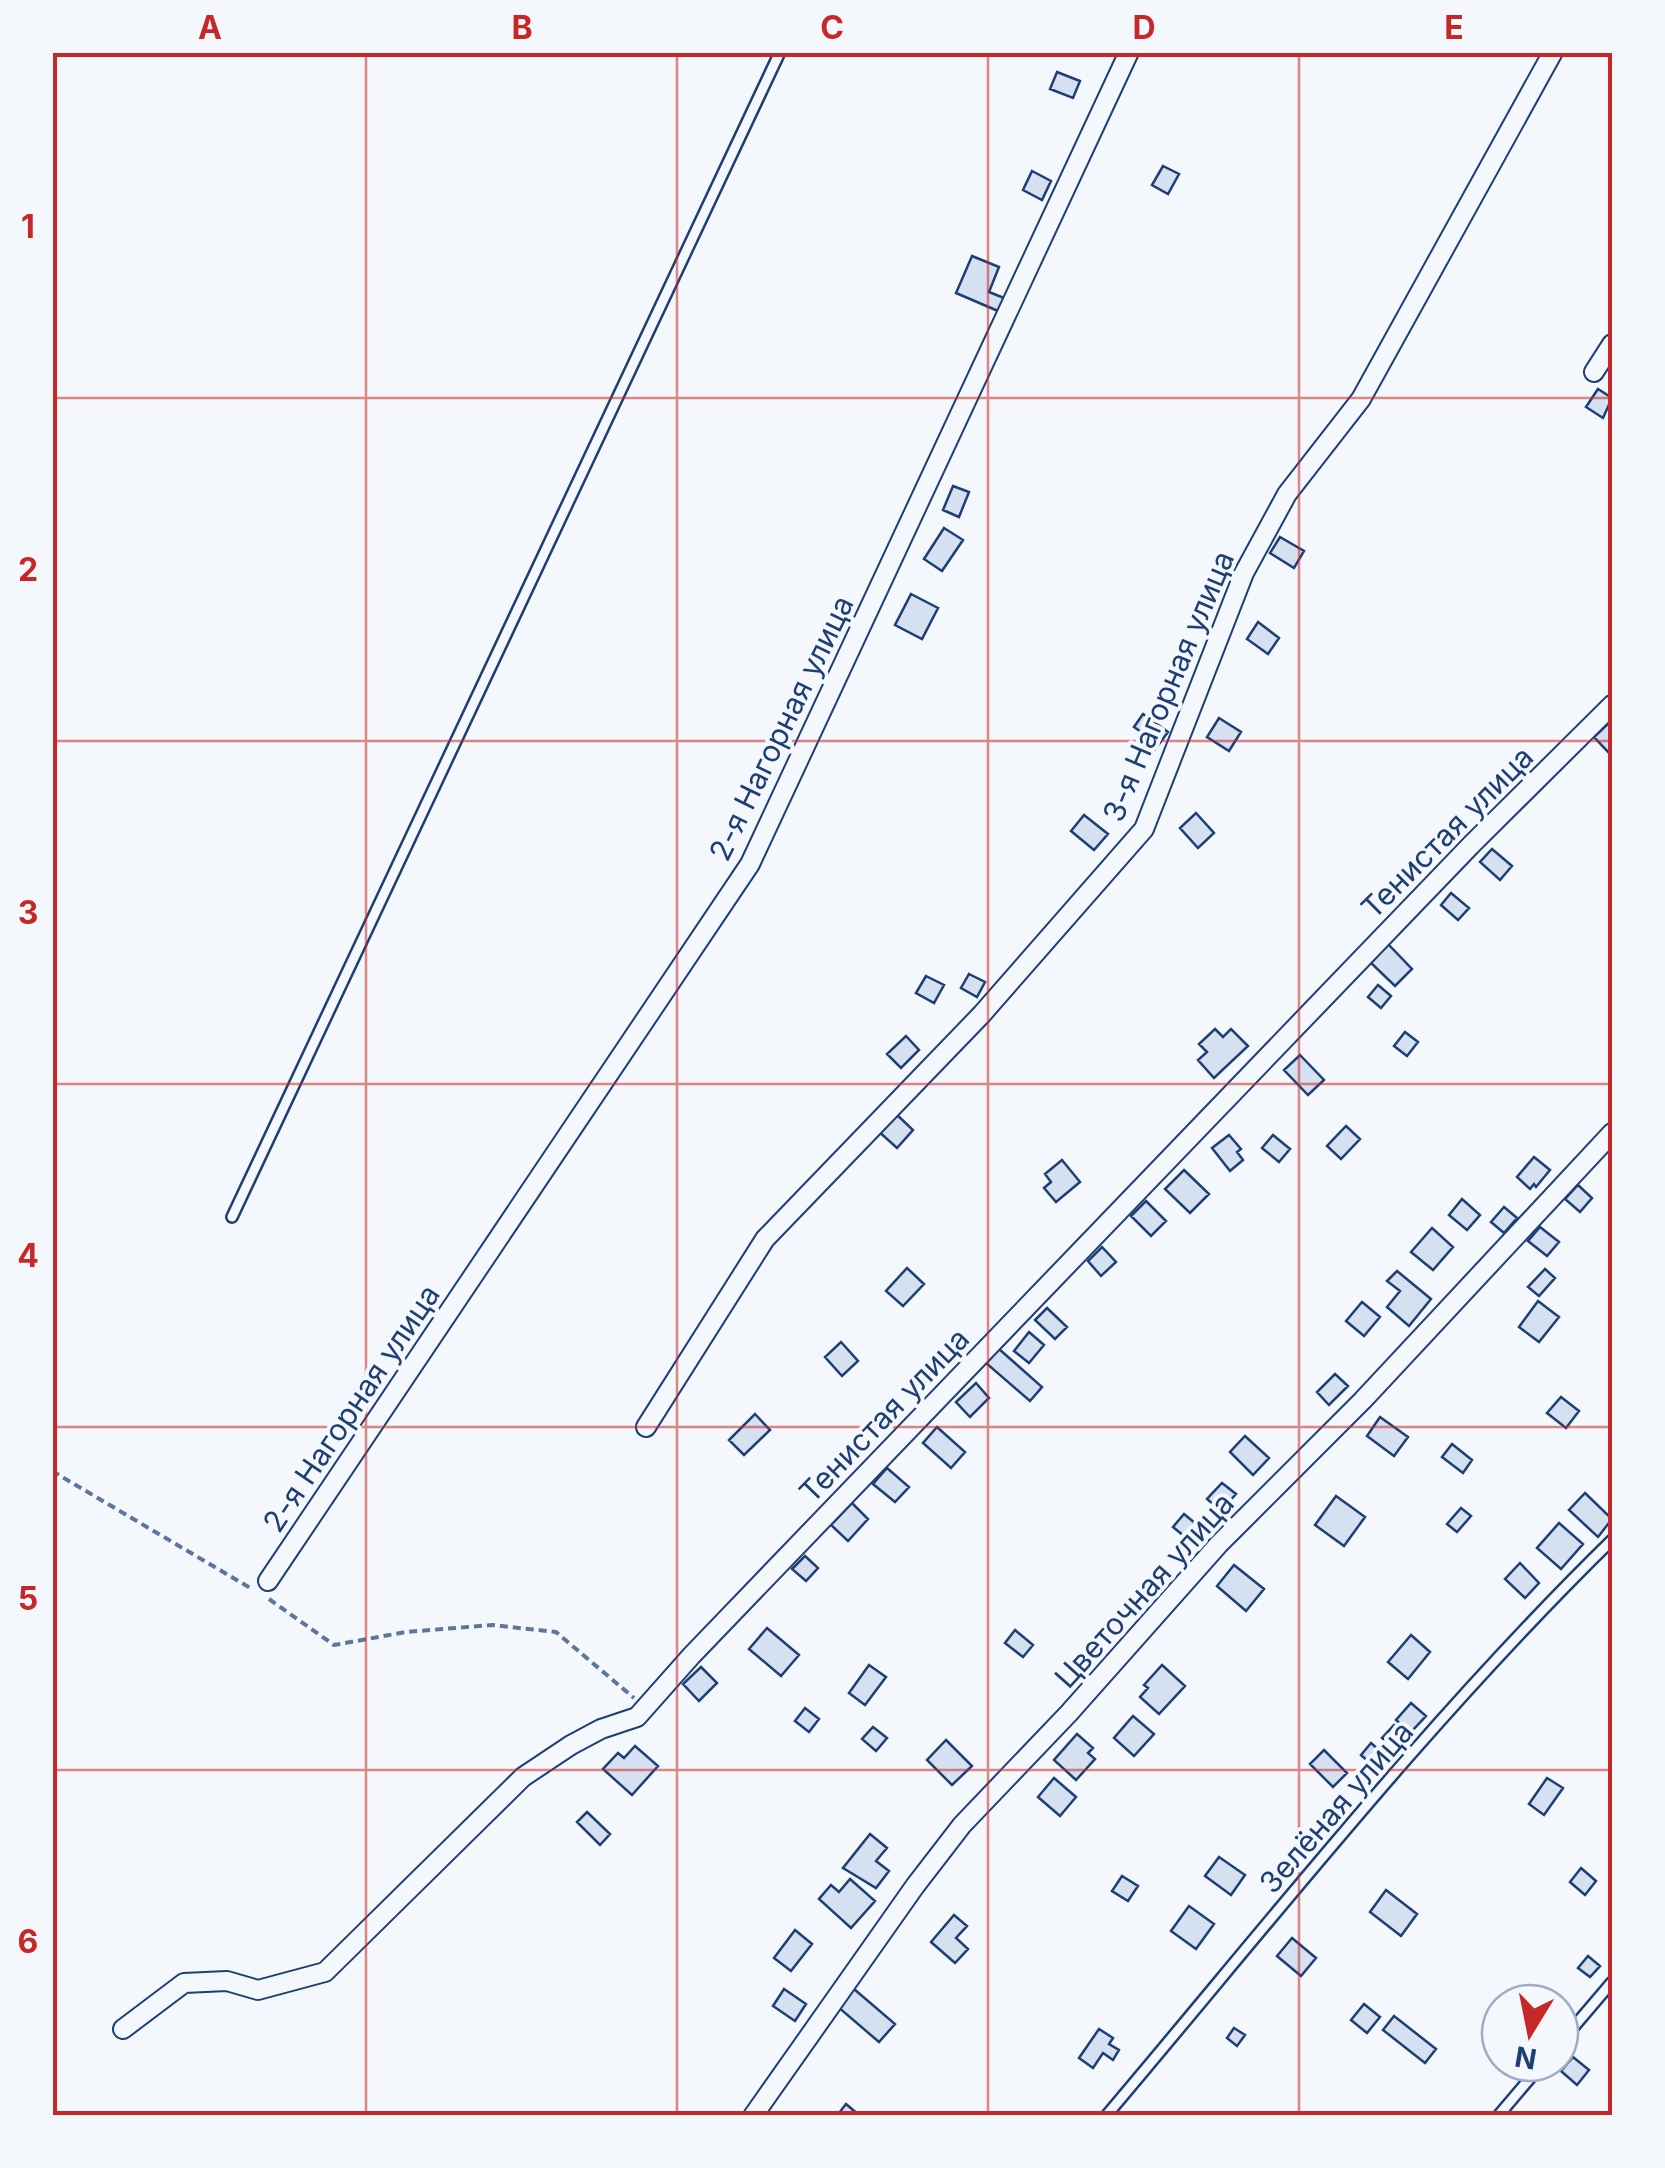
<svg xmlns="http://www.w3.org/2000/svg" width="1665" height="2168" font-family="Inter,sans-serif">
  <rect width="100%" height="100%" fill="#f4f7fb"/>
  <path fill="#d5e0f0" stroke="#1d3f73" stroke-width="2.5" d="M1057 72 1080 81 1073 98 1050 89Z
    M1163 166 1179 174 1168 194 1152 185Z
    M1032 171 1051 181 1042 200 1023 190Z
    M972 256 999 267 989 292 1004 298 998 311 956 293Z
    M1598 389 1612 398 1603 418 1586 407Z
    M953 486 969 492 959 517 943 510Z
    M944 528 963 540 942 571 924 559Z
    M1280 537 1304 551 1294 568 1270 553Z
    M911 594 938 608 922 639 895 625Z
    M1258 622 1279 638 1268 654 1247 639Z
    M1143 714 1168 732 1150 756 1136 745 1144 734 1134 727Z
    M1219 718 1241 732 1229 751 1207 737Z
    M1612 720V756L1594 737Z
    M1196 813 1214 833 1198 848 1180 828Z
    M1084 815 1108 834 1094 850 1071 831Z
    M1492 849 1512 866 1500 880 1480 862Z
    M1451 893 1469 908 1458 920 1441 905Z
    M1388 944 1412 969 1395 986 1370 962Z
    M969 974 985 982 977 997 961 988Z
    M926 976 944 985 934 1003 916 993Z
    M1378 985 1391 996 1381 1008 1368 997Z
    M1215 1029 1223 1037 1231 1029 1248 1046 1214 1078 1198 1060 1207 1052 1199 1044Z
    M1405 1032 1418 1042 1407 1056 1394 1046Z
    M906 1036 919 1050 901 1068 887 1054Z
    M1300 1055 1324 1080 1308 1095 1284 1070Z
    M894 1112 913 1130 897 1148 877 1130Z
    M1346 1126 1360 1139 1341 1159 1327 1146Z
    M1229 1135 1241 1149 1237 1152 1243 1160 1230 1171 1212 1148Z
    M1273 1135 1290 1149 1279 1162 1262 1148Z
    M1534 1157 1550 1170 1536 1187 1534 1184 1530 1189 1517 1177Z
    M1062 1160 1080 1182 1056 1202 1044 1188 1051 1182 1045 1174Z
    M1184 1170 1209 1194 1190 1213 1165 1189Z
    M1578 1185 1592 1198 1580 1212 1565 1199Z
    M1462 1199 1480 1215 1467 1230 1449 1215Z
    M1146 1201 1166 1221 1151 1236 1131 1216Z
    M1504 1207 1517 1218 1504 1233 1491 1222Z
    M1540 1227 1559 1242 1547 1256 1528 1241Z
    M1432 1228 1453 1247 1433 1270 1411 1252Z
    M1102 1247 1116 1262 1101 1276 1088 1261Z
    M907 1268 924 1284 903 1306 886 1291Z
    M1545 1269 1555 1278 1539 1296 1528 1287Z
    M1397 1271 1431 1299 1409 1326 1387 1307 1400 1291 1387 1281Z
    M1538 1301 1559 1317 1539 1342 1519 1327Z
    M1362 1302 1380 1317 1364 1336 1346 1321Z
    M1047 1308 1067 1327 1055 1339 1035 1320Z
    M1029 1332 1044 1345 1029 1363 1014 1351Z
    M841 1342 858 1361 842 1376 825 1357Z
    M999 1349 1042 1387 1030 1401 986 1363Z
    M1335 1374 1348 1386 1329 1405 1317 1392Z
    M976 1383 989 1398 970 1417 956 1402Z
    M1561 1397 1579 1411 1566 1428 1547 1413Z
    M755 1414 770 1430 744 1455 729 1440Z
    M1380 1417 1408 1437 1394 1456 1367 1436Z
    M937 1427 965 1452 951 1468 923 1443Z
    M1245 1436 1269 1458 1253 1475 1230 1452Z
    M1452 1444 1472 1460 1463 1473 1442 1457Z
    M887 1468 909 1487 895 1502 873 1484Z
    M1222 1483 1236 1494 1221 1511 1207 1499Z
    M1585 1493 1612 1519 1598 1537 1569 1510Z
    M1336 1496 1365 1517 1344 1546 1315 1525Z
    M852 1503 868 1519 848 1541 831 1525Z
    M1461 1508 1471 1516 1457 1532 1447 1524Z
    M1184 1514 1201 1528 1190 1541 1173 1527Z
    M1559 1523 1583 1544 1561 1569 1537 1548Z
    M805 1556 818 1568 806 1581 792 1569Z
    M1520 1563 1539 1583 1525 1598 1505 1579Z
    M1234 1565 1264 1589 1246 1611 1217 1586Z
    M767 1628 799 1655 781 1676 749 1649Z
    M1015 1630 1033 1645 1023 1657 1005 1643Z
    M1411 1635 1430 1652 1408 1679 1388 1662Z
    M869 1665 886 1677 865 1705 849 1693Z
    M1162 1665 1185 1686 1159 1714 1140 1697 1148 1688 1144 1685Z
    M701 1667 717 1683 699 1701 683 1684Z
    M1411 1703 1426 1716 1410 1733 1396 1720Z
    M805 1708 819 1719 809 1732 795 1721Z
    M1133 1716 1154 1734 1134 1756 1114 1738Z
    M1394 1725 1407 1738 1395 1750 1382 1738Z
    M873 1727 887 1738 876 1751 862 1739Z
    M1077 1734 1093 1748 1088 1753 1095 1759 1076 1780 1054 1760Z
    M946 1740 972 1766 952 1785 927 1760Z
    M1371 1743 1389 1759 1379 1771 1361 1755Z
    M635 1746 658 1766 632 1795 603 1769 618 1753 624 1758Z
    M1324 1750 1347 1773 1333 1787 1310 1764Z
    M1054 1778 1076 1797 1060 1816 1038 1797Z
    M1547 1778 1563 1788 1544 1815 1529 1804Z
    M587 1812 610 1834 600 1845 577 1822Z
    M870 1834 887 1848 876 1861 889 1871 876 1888 843 1868Z
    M1219 1857 1245 1875 1231 1895 1205 1876Z
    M1581 1868 1596 1881 1585 1895 1570 1882Z
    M1122 1876 1138 1886 1128 1901 1112 1891Z
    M850 1879 875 1901 851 1928 819 1899 831 1885 839 1892Z
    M1386 1890 1417 1914 1401 1936 1370 1912Z
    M1189 1906 1214 1924 1196 1949 1171 1931Z
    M954 1915 967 1926 956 1938 968 1949 955 1963 931 1942Z
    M795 1930 812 1944 791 1971 774 1958Z
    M1292 1938 1316 1958 1301 1976 1277 1956Z
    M1588 1956 1600 1966 1590 1977 1578 1968Z
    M784 1989 806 2004 795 2021 773 2006Z
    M854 1989 895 2024 879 2042 838 2007Z
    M1364 2004 1380 2017 1367 2033 1351 2020Z
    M1394 2016 1436 2049 1425 2063 1383 2030Z
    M1234 2028 1245 2035 1237 2046 1227 2038Z
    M1099 2029 1113 2038 1109 2044 1119 2050 1113 2060 1103 2053 1093 2068 1079 2058Z
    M1573 2057 1589 2070 1577 2085 1561 2071Z
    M846 2104 860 2116 839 2113Z"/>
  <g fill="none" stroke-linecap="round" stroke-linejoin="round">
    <defs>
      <path id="lane" d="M232 1217 780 52
        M1560 2043 1612 1982
        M1106 2116C1271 1921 1430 1718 1612 1540
        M1498 2116 1543 2063"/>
      <path id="street" d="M1594 372 1612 344
        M646 1427 765 1239 982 1014 1144 829 1244 573 1287 494 1361 399 1553 52
        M268 1581 750 864 1129 52
        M123 2029 184 1983 227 1981 258 1990 325 1972 523 1777 571 1745 601 1729 637 1717 692 1655 1471 845 1612 705
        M753 2116 915 1886 962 1825 1069 1713 1219 1544 1363 1400 1612 1133"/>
    </defs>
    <use href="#lane" stroke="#1d3f73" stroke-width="14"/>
    <use href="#street" stroke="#1d3f73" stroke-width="22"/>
    <path stroke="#5e769c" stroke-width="4" stroke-dasharray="8 5" stroke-linecap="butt" d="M52 1471 252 1589
      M269 1599 334 1645 406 1632 492 1625 556 1632 634 1698"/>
    <use href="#lane" stroke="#f4f7fb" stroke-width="9"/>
    <use href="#street" stroke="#f4f7fb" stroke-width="18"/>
  </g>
  <path fill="none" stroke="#c62828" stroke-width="2.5" stroke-opacity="0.55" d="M366 52V2116M677 52V2116M988 52V2116M1299 52V2116M52 398H1612M52 741H1612M52 1084H1612M52 1427H1612M52 1770H1612"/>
  <g text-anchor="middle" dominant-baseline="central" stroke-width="8" stroke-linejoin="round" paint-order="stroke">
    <g font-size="30" fill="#1d3f73" stroke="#f4f7fb">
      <text transform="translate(1168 686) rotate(-67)">3-я Нагорная улица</text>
      <text transform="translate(781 728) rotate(-64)">2-я Нагорная улица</text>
      <text transform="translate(1447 832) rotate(-45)">Тенистая улица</text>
      <text transform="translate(351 1408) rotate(-56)">2-я Нагорная улица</text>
      <text transform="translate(884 1415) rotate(-46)">Тенистая улица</text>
      <text transform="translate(1144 1590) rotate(-48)">Цветочная улица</text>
      <text transform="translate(1336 1807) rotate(-49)">Зелёная улица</text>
    </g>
  </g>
  <rect width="1665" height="2168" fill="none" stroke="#f4f7fb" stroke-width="110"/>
  <g transform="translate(1530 2033) rotate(190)"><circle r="48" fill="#f4f7fb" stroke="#9eadc5" stroke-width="2.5"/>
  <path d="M0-8L18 38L0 25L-18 38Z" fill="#c62828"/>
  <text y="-15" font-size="28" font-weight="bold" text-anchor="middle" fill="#1d3f73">N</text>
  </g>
  <rect x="55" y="55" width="1555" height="2058" fill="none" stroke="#c62828" stroke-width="4"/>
  <g font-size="32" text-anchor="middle" font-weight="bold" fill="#c62828">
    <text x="210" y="39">A</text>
    <text x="522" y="39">B</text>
    <text x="832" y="39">C</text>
    <text x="1144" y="39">D</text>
    <text x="1454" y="39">E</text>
    <text x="28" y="238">1</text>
    <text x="28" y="581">2</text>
    <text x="28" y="924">3</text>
    <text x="28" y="1267">4</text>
    <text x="28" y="1610">5</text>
    <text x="28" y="1953">6</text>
  </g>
</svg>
